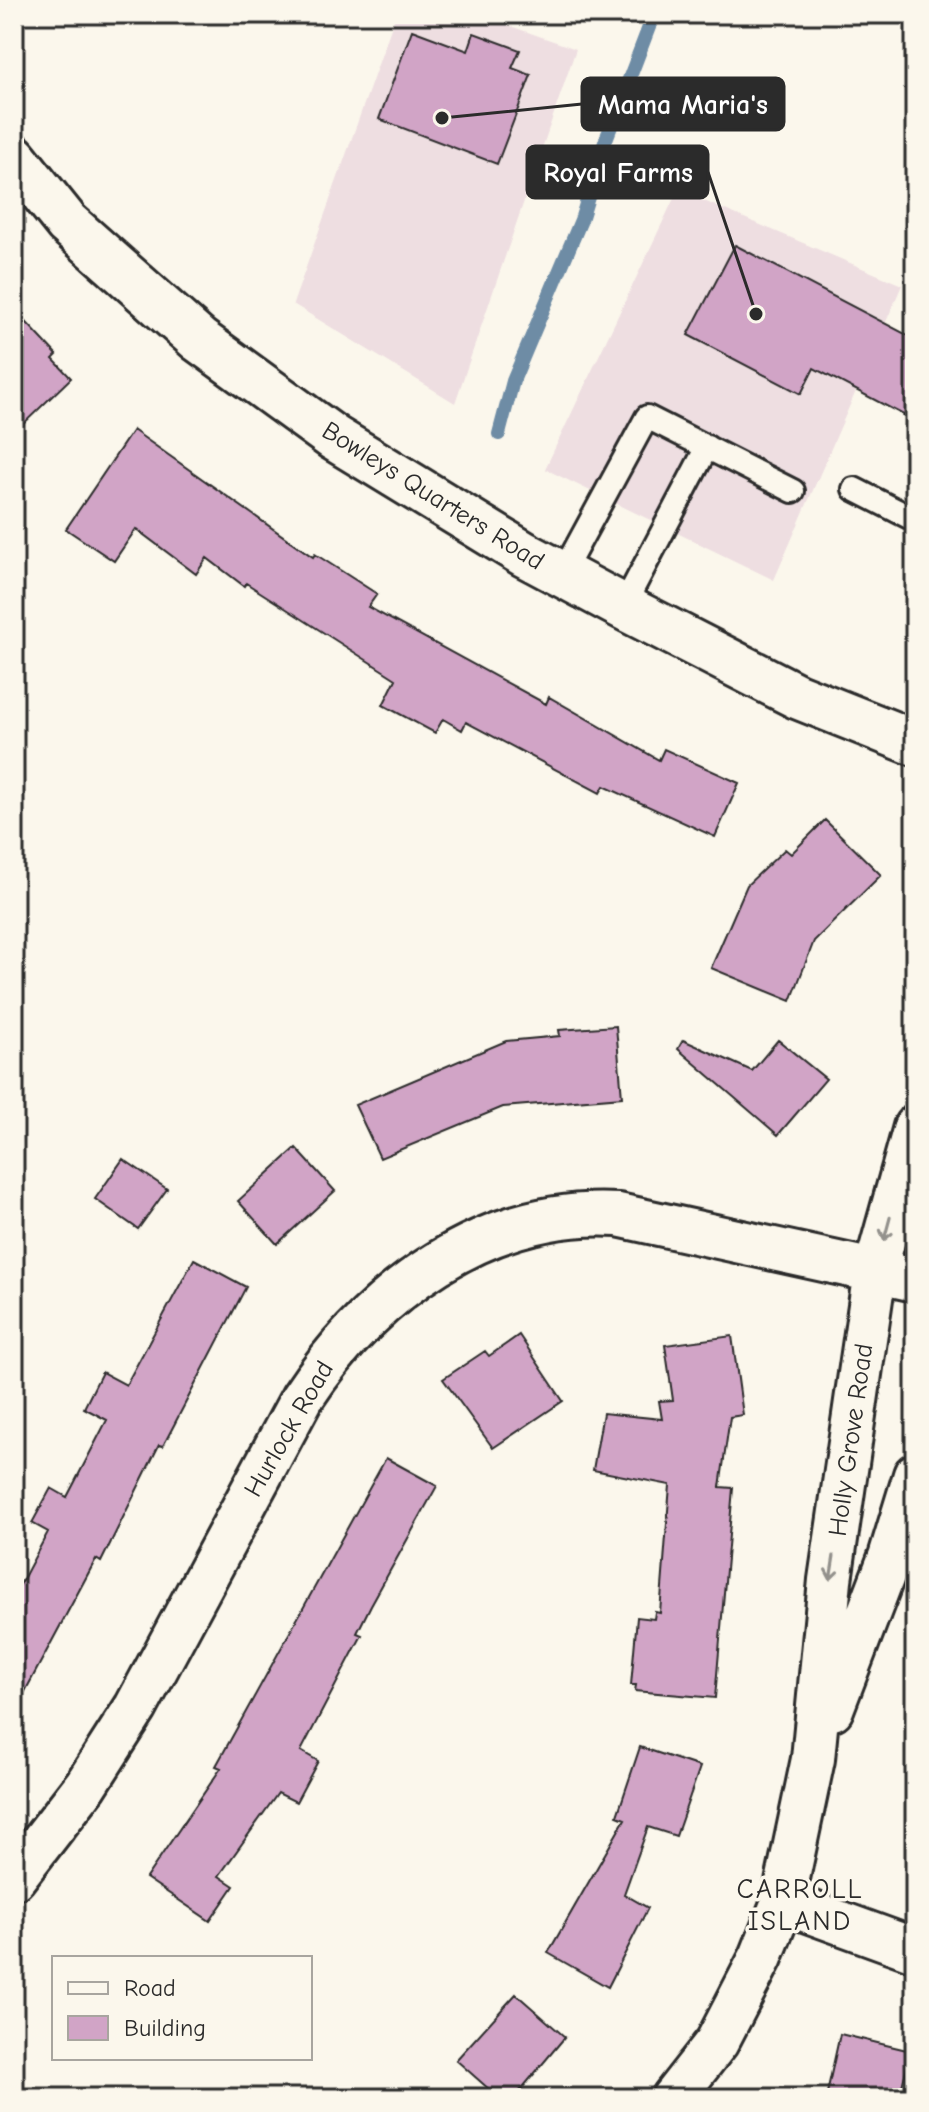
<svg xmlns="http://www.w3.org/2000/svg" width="929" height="2112" font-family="'Comic Neue',sans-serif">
  <rect width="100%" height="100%" fill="#fbf7ec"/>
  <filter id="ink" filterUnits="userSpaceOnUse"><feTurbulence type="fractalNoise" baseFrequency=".0125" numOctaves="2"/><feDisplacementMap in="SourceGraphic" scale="16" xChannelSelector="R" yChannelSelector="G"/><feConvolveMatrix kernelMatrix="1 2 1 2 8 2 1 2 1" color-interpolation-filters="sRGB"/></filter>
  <g filter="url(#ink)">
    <path fill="#eedee1" d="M396 14H476L576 49 455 403 293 304Z
      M678 190 902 285 774 580 545 469Z"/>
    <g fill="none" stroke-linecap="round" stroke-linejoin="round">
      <path stroke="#6e8ca5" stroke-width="14" d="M499 434 513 381 581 220 605 142 654 14"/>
    </g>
    <path fill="#d1a4c6" stroke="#2b2b2b" stroke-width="2" d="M412 30 468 51 474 33 520 50 512 68 531 75 497 164 379 119Z
      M735 245 915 339V421L814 368 801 394 688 335Z
      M14 309 57 355 53 359 71 378 14 433Z
      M133 430 313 557 315 554 377 594 368 607 546 704 549 697 659 760 664 749 739 783 715 837 604 786 600 793 466 722 462 730 443 719 435 733 383 705 396 679 246 583 244 586 207 558 196 574 136 529 114 561 66 529Z
      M825 820 881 875 814 941 791 1001 711 968 747 885 785 849 791 854Z
      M616 1026 622 1097 503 1107 380 1158 355 1105 506 1041 560 1036 559 1030Z
      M683 1040 752 1071 778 1040 826 1079 778 1135 678 1049Z
      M296 1148 335 1191 277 1244 238 1201Z
      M123 1159 167 1189 138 1229 95 1199Z
      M194 1259 246 1287 163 1446 159 1445 101 1562 96 1559 14 1712V1596L48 1532 32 1523 51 1488 67 1497 107 1420 84 1408 102 1372 126 1385Z
      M519 1335 563 1401 493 1448 443 1379 485 1351 489 1356Z
      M732 1336 743 1415 730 1417 720 1487 733 1488 715 1698 635 1691 636 1685H631L637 1617 654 1619 655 1612 660 1613 670 1485 593 1470 603 1413 662 1419 659 1401 673 1400 665 1345Z
      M386 1458 437 1486 371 1605 357 1633 362 1635 301 1751 318 1761 296 1802 278 1793 219 1876 234 1886 210 1921 146 1878 221 1768 216 1766Z
      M640 1747 700 1767 676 1836 648 1827 624 1894 648 1908 608 1987 548 1953 625 1819 617 1816Z
      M516 1994 565 2037 514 2098H499L456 2060Z
      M840 2034 911 2051 899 2098H846L827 2093Z"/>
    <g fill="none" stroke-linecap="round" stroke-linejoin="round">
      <defs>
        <path id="service" d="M854 489 915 520
          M562 574 647 417 793 491
          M623 607 707 447"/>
        <path id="minor" d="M832 1709 890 1557 915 1475
          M14 1878 86 1785 136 1707 302 1398C372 1292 486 1207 618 1215L915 1280
          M783 1902 915 1950
          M673 2098 717 2042 761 1957 783 1902 813 1759 830 1580 875 1271 915 1127"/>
        <path id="tertiary" d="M14 157 67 223 199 340 334 438 524 554 631 611 797 696 915 743"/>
      </defs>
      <use href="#service" stroke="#2b2b2b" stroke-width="28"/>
      <use href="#minor" stroke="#2b2b2b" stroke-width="48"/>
      <use href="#tertiary" stroke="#2b2b2b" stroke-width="50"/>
      <use href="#service" stroke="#fbf7ec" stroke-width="22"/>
      <use href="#minor" stroke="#fbf7ec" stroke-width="42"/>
      <use href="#tertiary" stroke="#fbf7ec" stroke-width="44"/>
    </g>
    <defs><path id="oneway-shaft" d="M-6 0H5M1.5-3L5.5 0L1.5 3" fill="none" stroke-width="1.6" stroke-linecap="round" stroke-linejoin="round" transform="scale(2)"/></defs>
    <g stroke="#93918c">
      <use href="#oneway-shaft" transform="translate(887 1229) rotate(105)"/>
      <use href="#oneway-shaft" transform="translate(832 1568) rotate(99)"/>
    </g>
  </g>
  <g text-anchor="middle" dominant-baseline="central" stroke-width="7" stroke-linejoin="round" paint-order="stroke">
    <g font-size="26" fill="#2b2b2b" stroke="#fbf7ec">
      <text transform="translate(433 496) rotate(32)">Bowleys Quarters Road</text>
      <text transform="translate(289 1429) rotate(-60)">Hurlock Road</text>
      <text transform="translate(851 1440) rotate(-82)">Holly Grove Road</text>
    </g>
    <g font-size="28" letter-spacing="2" fill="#2b2b2b" stroke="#fbf7ec">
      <text x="800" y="1889">CARROLL<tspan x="800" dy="32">ISLAND</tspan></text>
    </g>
  </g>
  <path fill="none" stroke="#2b2b2b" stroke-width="3" d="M442 118L582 104M756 314L708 172"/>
  <g fill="#2b2b2b" stroke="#fbf7ec" stroke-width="3">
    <circle cx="442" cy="118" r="8"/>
    <circle cx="756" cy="314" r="8"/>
  </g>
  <g fill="#2b2b2b" stroke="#2b2b2b" stroke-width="3">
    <rect x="582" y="78" width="202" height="52" rx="8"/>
    <rect x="527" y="146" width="181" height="52" rx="8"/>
  </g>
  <g font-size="28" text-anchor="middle" font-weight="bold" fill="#fff">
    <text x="683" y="114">Mama Maria's</text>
    <text x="618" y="182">Royal Farms</text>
  </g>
  <rect width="929" height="2112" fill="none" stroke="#fbf7ec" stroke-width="48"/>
  <rect x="24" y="24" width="881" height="2064" fill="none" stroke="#2b2b2b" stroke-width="3" filter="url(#ink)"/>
  <rect x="52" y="1956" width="260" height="104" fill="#fbf7ec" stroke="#a8a59f" stroke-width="2"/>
  <rect x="68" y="1982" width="40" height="12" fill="#fbf7ec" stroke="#a8a59f" stroke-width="2"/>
  <text x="124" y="1996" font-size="24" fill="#2b2b2b">Road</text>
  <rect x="68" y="2016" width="40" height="24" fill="#d1a4c6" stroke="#a8a59f" stroke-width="2"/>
  <text x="124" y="2036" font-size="24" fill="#2b2b2b">Building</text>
</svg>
